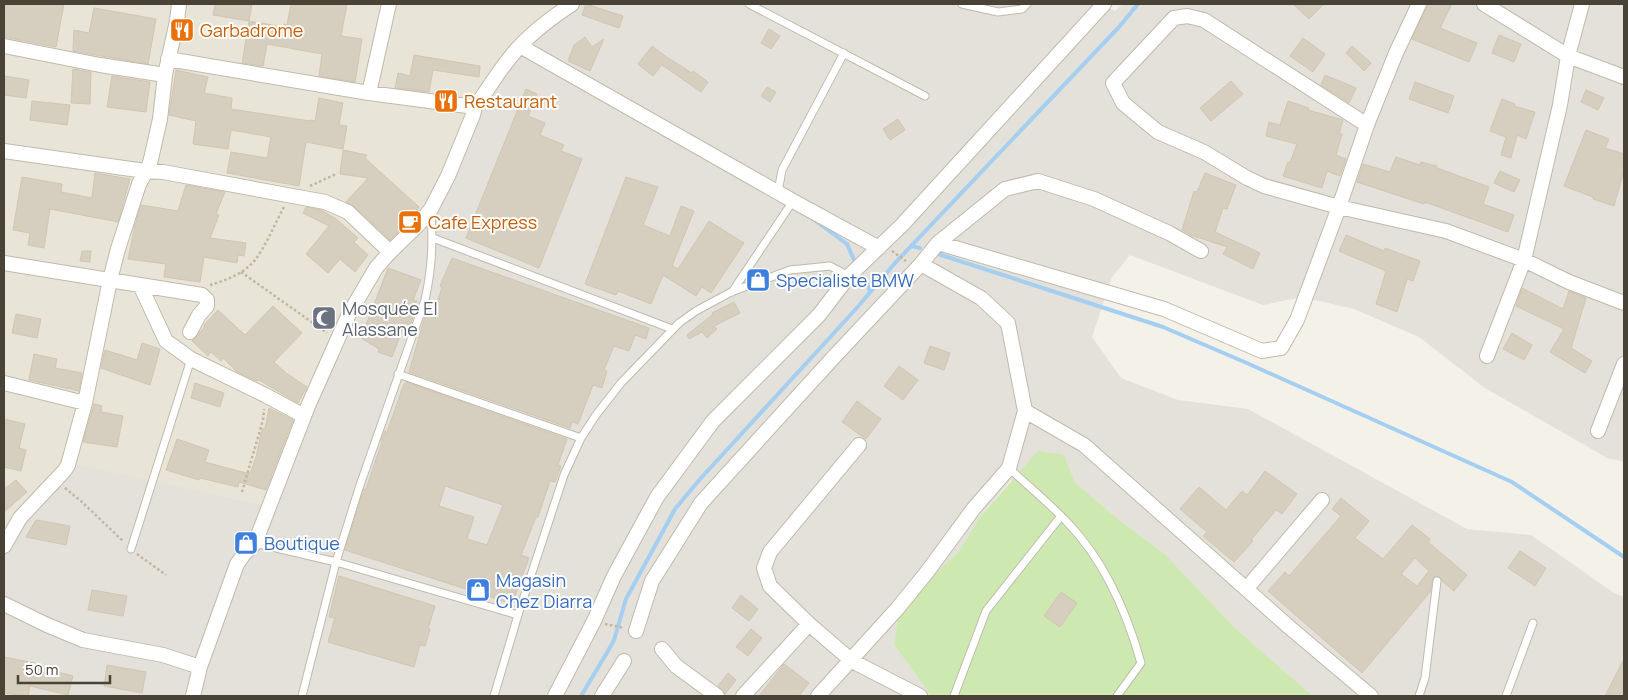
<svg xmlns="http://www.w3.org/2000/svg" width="1628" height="700" font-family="Manrope,sans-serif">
  <rect width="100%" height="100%" fill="#f4f1e9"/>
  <path fill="#e8e4d7" d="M4 4H557L517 38 274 506 234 499 4 537Z"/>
  <path fill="#e4e0da" d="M557 4H1101L1115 11 1123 4H1624V461L1609 459 1485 388 1419 337 1354 309 1302 297 1263 305 1130 255 1112 277 1092 337 1121 378 1178 400 1248 409 1467 529 1531 535 1614 593 1624 597V696H1313L1233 626 1165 554 1119 520 1075 482 1064 455 1010 481 980 517 959 551 900 609 894 645 931 696H4V537L17 508 64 462 234 499 274 506 329 375 517 38Z"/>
  <path fill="#cde9b1" d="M1038 451 1064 455 1075 482 1119 520 1165 554 1233 626 1313 696H931L894 645 899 609 959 551 980 517Z"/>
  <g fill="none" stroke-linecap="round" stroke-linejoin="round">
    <path stroke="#a5cff1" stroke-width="4" d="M813 219 847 244 855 262
      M911 246 920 248
      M935 253 1163 327 1249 364 1512 482 1624 557
      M864 278 870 291
      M581 696 608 651 614 640 626 599 675 509 701 478 855 310 895 263 1119 27 1138 4"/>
  </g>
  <path fill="#d6cebe" stroke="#d1c6b1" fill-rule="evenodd" d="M4 4H64L56 47 4 37Z
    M215 4H252L249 21 213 15Z
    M291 4H347L341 36 362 39 355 82 319 76 322 54 267 44 263 66 242 63 249 21 284 27V24L287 25Z
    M586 4 623 16 619 28 582 15Z
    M1293 4H1324L1309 19Z
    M1428 4H1452L1440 28 1477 43 1469 62 1412 39Z
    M94 8 156 19 148 64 73 51 74 30 89 33Z
    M769 29 780 36 771 49 761 43Z
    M1499 35 1521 44 1514 62 1492 53Z
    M585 37 592 47 604 39 590 71 568 61 574 45Z
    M1303 38 1325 54 1313 72 1290 56Z
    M652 46 665 56 692 73 693 71 708 82 701 92 662 65 653 76 638 64Z
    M1352 46 1371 63 1364 71 1346 53Z
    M414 55 480 66 479 77 433 70 429 92 395 88 398 73 410 76Z
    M73 69 91 72 90 104 71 103Z
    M176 70 208 77 204 93 232 98 231 109 310 121V120L315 121 319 98 343 103 339 125 347 126 343 149 306 142 299 186 227 173 231 152 267 158 271 137 231 130 228 149 193 144 196 121 169 115Z
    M1325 75 1356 88 1349 103 1321 85Z
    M4 76 29 80 26 98 4 95Z
    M112 76 150 82 146 112 107 107Z
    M1231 81 1243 94 1211 121 1200 108Z
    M1415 82 1454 96 1448 113 1409 99Z
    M767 87 776 92 770 102 761 96Z
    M526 89 537 94 528 116 545 123 540 135 564 145 561 151 582 159 539 268 466 238Z
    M1586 90 1604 98 1598 110 1581 102Z
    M1502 99 1515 104 1514 106 1535 112 1526 139 1517 135 1511 158 1501 155 1506 137 1490 131Z
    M32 101 70 105 67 125 30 120Z
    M1288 101 1309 108 1308 110 1343 120 1339 134H1342L1336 155 1346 159 1340 176 1327 171 1322 188 1283 176 1288 162 1290 163 1297 144 1266 136 1269 122 1280 125Z
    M898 119 905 130 890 140 883 129Z
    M1586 130 1609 139 1605 148 1624 154V170L1614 206 1593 199V197L1564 186Z
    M343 150 367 155 365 158 419 207 410 221 390 240 354 206 346 202 368 178 340 174Z
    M1396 157 1420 165 1421 162 1437 166V168L1489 187 1483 204 1514 215 1508 232 1425 202 1424 204 1357 182 1363 164 1390 172Z
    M1500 171 1520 180 1514 192 1494 183Z
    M95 173 130 179 118 222 50 209 44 248 28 245 30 233 13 230 22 177 62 184 61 192 92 198Z
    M1205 173 1236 185 1227 209 1223 208 1215 232 1260 253 1253 269 1223 254 1227 247 1191 235 1182 230 1194 191 1197 192Z
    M626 177 658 187 643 225 670 236 681 206 694 211 672 266 678 269 709 221 744 243 711 293 702 287 696 296 663 275 651 304 618 291 616 295 585 284Z
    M186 185 225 192 216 214 219 215 210 238 246 243 244 256 238 255 237 263 204 257 200 282 164 277 166 264 128 259 135 225 141 205 178 211Z
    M306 207 321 210 336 219 358 238 354 242 368 255 355 272 340 259 328 273 306 254 329 226 303 213Z
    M1346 235 1384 251 1385 248 1420 261 1413 281 1407 279 1397 312 1376 304 1386 271 1339 251Z
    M82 251H91L90 262 80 261Z
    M452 258 649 328 646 339 635 335 629 351 614 346 604 370 607 371 602 388 593 385 578 424 572 422 570 428 409 372 426 313 433 316 442 287 440 286Z
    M388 268 421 280 413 300 417 301 414 309 416 310 410 325 405 323 392 357 378 352 379 349 361 338Z
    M1522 288 1563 309 1569 291 1586 298 1571 348 1592 361 1585 373 1550 352 1564 329 1516 306Z
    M734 302 740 313 714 326 717 329 707 338 702 332 689 339 687 335 713 314 712 313Z
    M273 306 302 333 274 362 286 373 307 387 298 403 259 380 257 381 237 372 223 358 221 361 211 352 208 356 192 341 197 336 205 326 204 325 218 310 245 335Z
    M16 314 41 319 37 338 12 333Z
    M1512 333 1532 345 1524 360 1503 349Z
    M142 343 160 349 150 385 101 368 105 350 137 360Z
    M930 346 950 353 944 370 924 363Z
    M34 354 57 359 55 368 82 373 79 391 29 380Z
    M899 366 918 380 903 400 884 386Z
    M406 382 567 439 558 465 561 466 555 482 550 481 538 517H536L521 555 529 558 512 604 345 550 364 489H366L382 442 381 441 385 431 387 432 404 384ZM445 486 503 505 487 545 467 539 474 517 439 506Z
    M195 383 224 393 220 407 191 398Z
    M857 401 881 419 866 439 842 422Z
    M94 404 102 406 101 412 123 416 117 447 83 442Z
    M269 408 293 420 266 490 239 482 238 487 200 478 199 480 166 470 177 439 209 450 205 462 250 474 256 457 262 429H265Z
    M4 419 25 424 19 448 26 450 21 471 4 467Z
    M1265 471 1297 494 1282 514 1276 510 1251 540 1253 541 1234 562 1203 536 1207 532 1180 509 1199 487 1226 510 1242 491 1247 495Z
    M16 480 27 492 4 512V489Z
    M1341 498 1369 521 1355 538 1383 559 1412 525 1430 539 1428 542 1467 575 1454 591 1442 581 1440 577H1433L1430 592 1362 673 1268 591 1285 572 1289 576 1341 516 1332 509ZM1415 558 1429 571 1417 586 1401 574Z
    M36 520 70 526 66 545 26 537Z
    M1520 551 1546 568 1535 586 1508 568Z
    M339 576 435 606 428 629H430L425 646 420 645 414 667 328 642 335 618 329 617Z
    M92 590 127 596 123 616 88 610Z
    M1061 592 1077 603 1060 627 1044 616Z
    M741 595 758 609 749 621 732 608Z
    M751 629 762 638 748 656 736 647Z
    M4 657 35 663 34 666 73 676 68 695 30 686 28 696 4 693Z
    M1624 659V696H1605Z
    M784 664 809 683 799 696H759Z
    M107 665 146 672 142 693 104 686Z
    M728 673 736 680 725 694 718 686Z"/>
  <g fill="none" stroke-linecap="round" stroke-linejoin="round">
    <defs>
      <path id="service" d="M749 4 925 96
        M962 4 998 12 1022 9 1027 4
        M778 192 782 170 844 53
        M433 238 672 329
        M732 292 793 201
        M398 374 581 438
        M1009 468C1028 486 1049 503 1067 522 1104 560 1127 613 1141 663L1117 696
        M255 543 336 562 518 615
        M131 549 191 359
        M302 696 336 562 359 488 425 300C432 268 433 245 431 211
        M494 696 518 615 564 475 581 438 596 415 621 383 679 323 696 311 731 292 790 270 830 266 849 276
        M954 696 986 611 1061 516
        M1419 696 1425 678 1437 581
        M1506 696 1533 623"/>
      <path id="minor" d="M1484 4 1568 56 1624 77
        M4 46 100 65 165 75
        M520 46 793 201 879 248
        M168 59 369 93 475 107
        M369 93 389 4
        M1367 125 1204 20 1187 16 1174 18 1113 83 1123 103 1158 132 1204 152 1247 178 1264 186 1339 207 1446 231 1524 260 1569 282 1624 303
        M4 151 145 171 163 172 325 202 348 212 390 252
        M938 243 1005 189 1038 181 1094 199 1169 233 1201 251
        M4 263 202 295 207 300V306L199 315 190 332
        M921 264 981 298 1008 323 1025 411 1084 445 1289 627 1371 696
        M140 285 166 341 191 359 265 395 304 416
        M1487 356 1524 260 1560 105 1568 56 1582 4
        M4 383 85 403
        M1598 431 1624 364
        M859 445 770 552 764 568 770 586 809 624 852 661 920 696
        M4 546 20 518 65 470 68 465 85 403 110 280 118 249 139 184 149 166 151 159 160 119 165 75 177 21 179 4
        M1247 588 1322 500
        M4 604 47 625 83 640 163 655 200 667
        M636 631 652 581 701 503 832 359 921 264 938 243 1164 309 1262 351 1281 348 1297 320 1339 207 1367 125 1396 53 1419 4
        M662 649 676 666 717 696
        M193 696 200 667 237 564 244 554 255 543 308 406 349 314 376 268 390 252 417 226 431 209 448 176 473 115 475 107C490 87 503 63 521 45 536 29 554 16 572 4
        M555 696 594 621 614 576 657 497 713 421 819 315 849 276 902 225 1104 4
        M602 696 624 661
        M743 696 809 624
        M818 696 897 609 927 572 974 508 1009 468 1025 411"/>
    </defs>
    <use href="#service" stroke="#c0baab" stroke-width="9"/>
    <use href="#minor" stroke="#c0baab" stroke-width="16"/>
    <path stroke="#c2b69c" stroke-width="2.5" stroke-dasharray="2.5 2.5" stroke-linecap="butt" d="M310 186 336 174
      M892 251 906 261
      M241 272 327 333
      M210 285C226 280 244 274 255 260 266 246 275 223 284 207
      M65 488 82 502 124 542
      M242 492 263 420 264 409
      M137 554 166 575
      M605 624 624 628"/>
    <use href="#service" stroke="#fff" stroke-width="7"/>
    <use href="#minor" stroke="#fff" stroke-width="14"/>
  </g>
  <defs>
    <symbol id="restaurant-square" viewBox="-11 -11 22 22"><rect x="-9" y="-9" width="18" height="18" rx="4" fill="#e8710a" stroke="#fff"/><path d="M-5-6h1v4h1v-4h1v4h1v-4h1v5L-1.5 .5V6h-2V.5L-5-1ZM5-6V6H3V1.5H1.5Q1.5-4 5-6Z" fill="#fff"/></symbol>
    <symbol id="cafe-square" viewBox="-11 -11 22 22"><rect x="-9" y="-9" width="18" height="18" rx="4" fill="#e8710a" stroke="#fff"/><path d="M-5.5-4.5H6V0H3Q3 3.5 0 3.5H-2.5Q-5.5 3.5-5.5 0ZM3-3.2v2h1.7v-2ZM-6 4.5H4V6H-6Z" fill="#fff"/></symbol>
    <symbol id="shop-square" viewBox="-11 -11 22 22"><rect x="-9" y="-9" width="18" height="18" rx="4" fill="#3f7fe0" stroke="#fff"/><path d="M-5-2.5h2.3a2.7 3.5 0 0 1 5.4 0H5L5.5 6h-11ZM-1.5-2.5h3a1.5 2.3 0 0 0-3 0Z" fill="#fff"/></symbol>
    <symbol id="mosque-square" viewBox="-11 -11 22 22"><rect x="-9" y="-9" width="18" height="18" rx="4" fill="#6b7280" stroke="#fff"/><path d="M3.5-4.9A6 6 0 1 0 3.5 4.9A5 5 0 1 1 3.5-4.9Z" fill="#fff"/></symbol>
  </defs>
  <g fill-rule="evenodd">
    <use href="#restaurant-square" x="168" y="16" width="28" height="28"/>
    <use href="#restaurant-square" x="432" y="87" width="28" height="28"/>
    <use href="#cafe-square" x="396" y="208" width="28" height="28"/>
    <use href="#shop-square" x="744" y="266" width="28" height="28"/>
    <use href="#mosque-square" x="310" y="304" width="28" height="28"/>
    <use href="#shop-square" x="232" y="529" width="28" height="28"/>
    <use href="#shop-square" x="464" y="576" width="28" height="28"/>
  </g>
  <g text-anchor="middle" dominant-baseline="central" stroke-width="4" stroke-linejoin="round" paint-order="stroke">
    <g font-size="18" fill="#c56008" stroke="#fff" text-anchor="start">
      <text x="200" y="30">Garbadrome</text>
      <text x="464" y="101">Restaurant</text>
      <text x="428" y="222">Cafe Express</text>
    </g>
    <g font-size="18" fill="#366cbe" stroke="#fff" text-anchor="start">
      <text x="776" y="280">Specialiste BMW</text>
      <text x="264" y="543">Boutique</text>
      <text x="496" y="580">Magasin<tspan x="496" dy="21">Chez Diarra</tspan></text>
    </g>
    <g font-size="18" fill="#5b616d" stroke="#fff" text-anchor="start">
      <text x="342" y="308">Mosquée El<tspan x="342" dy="21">Alassane</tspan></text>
    </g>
  </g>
  <rect width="1628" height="700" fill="none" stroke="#484237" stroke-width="10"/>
  <path d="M18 675v8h92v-8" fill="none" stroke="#484237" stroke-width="2.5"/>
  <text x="25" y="675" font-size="15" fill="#484237" stroke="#ffffff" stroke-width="4" paint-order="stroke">50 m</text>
</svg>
